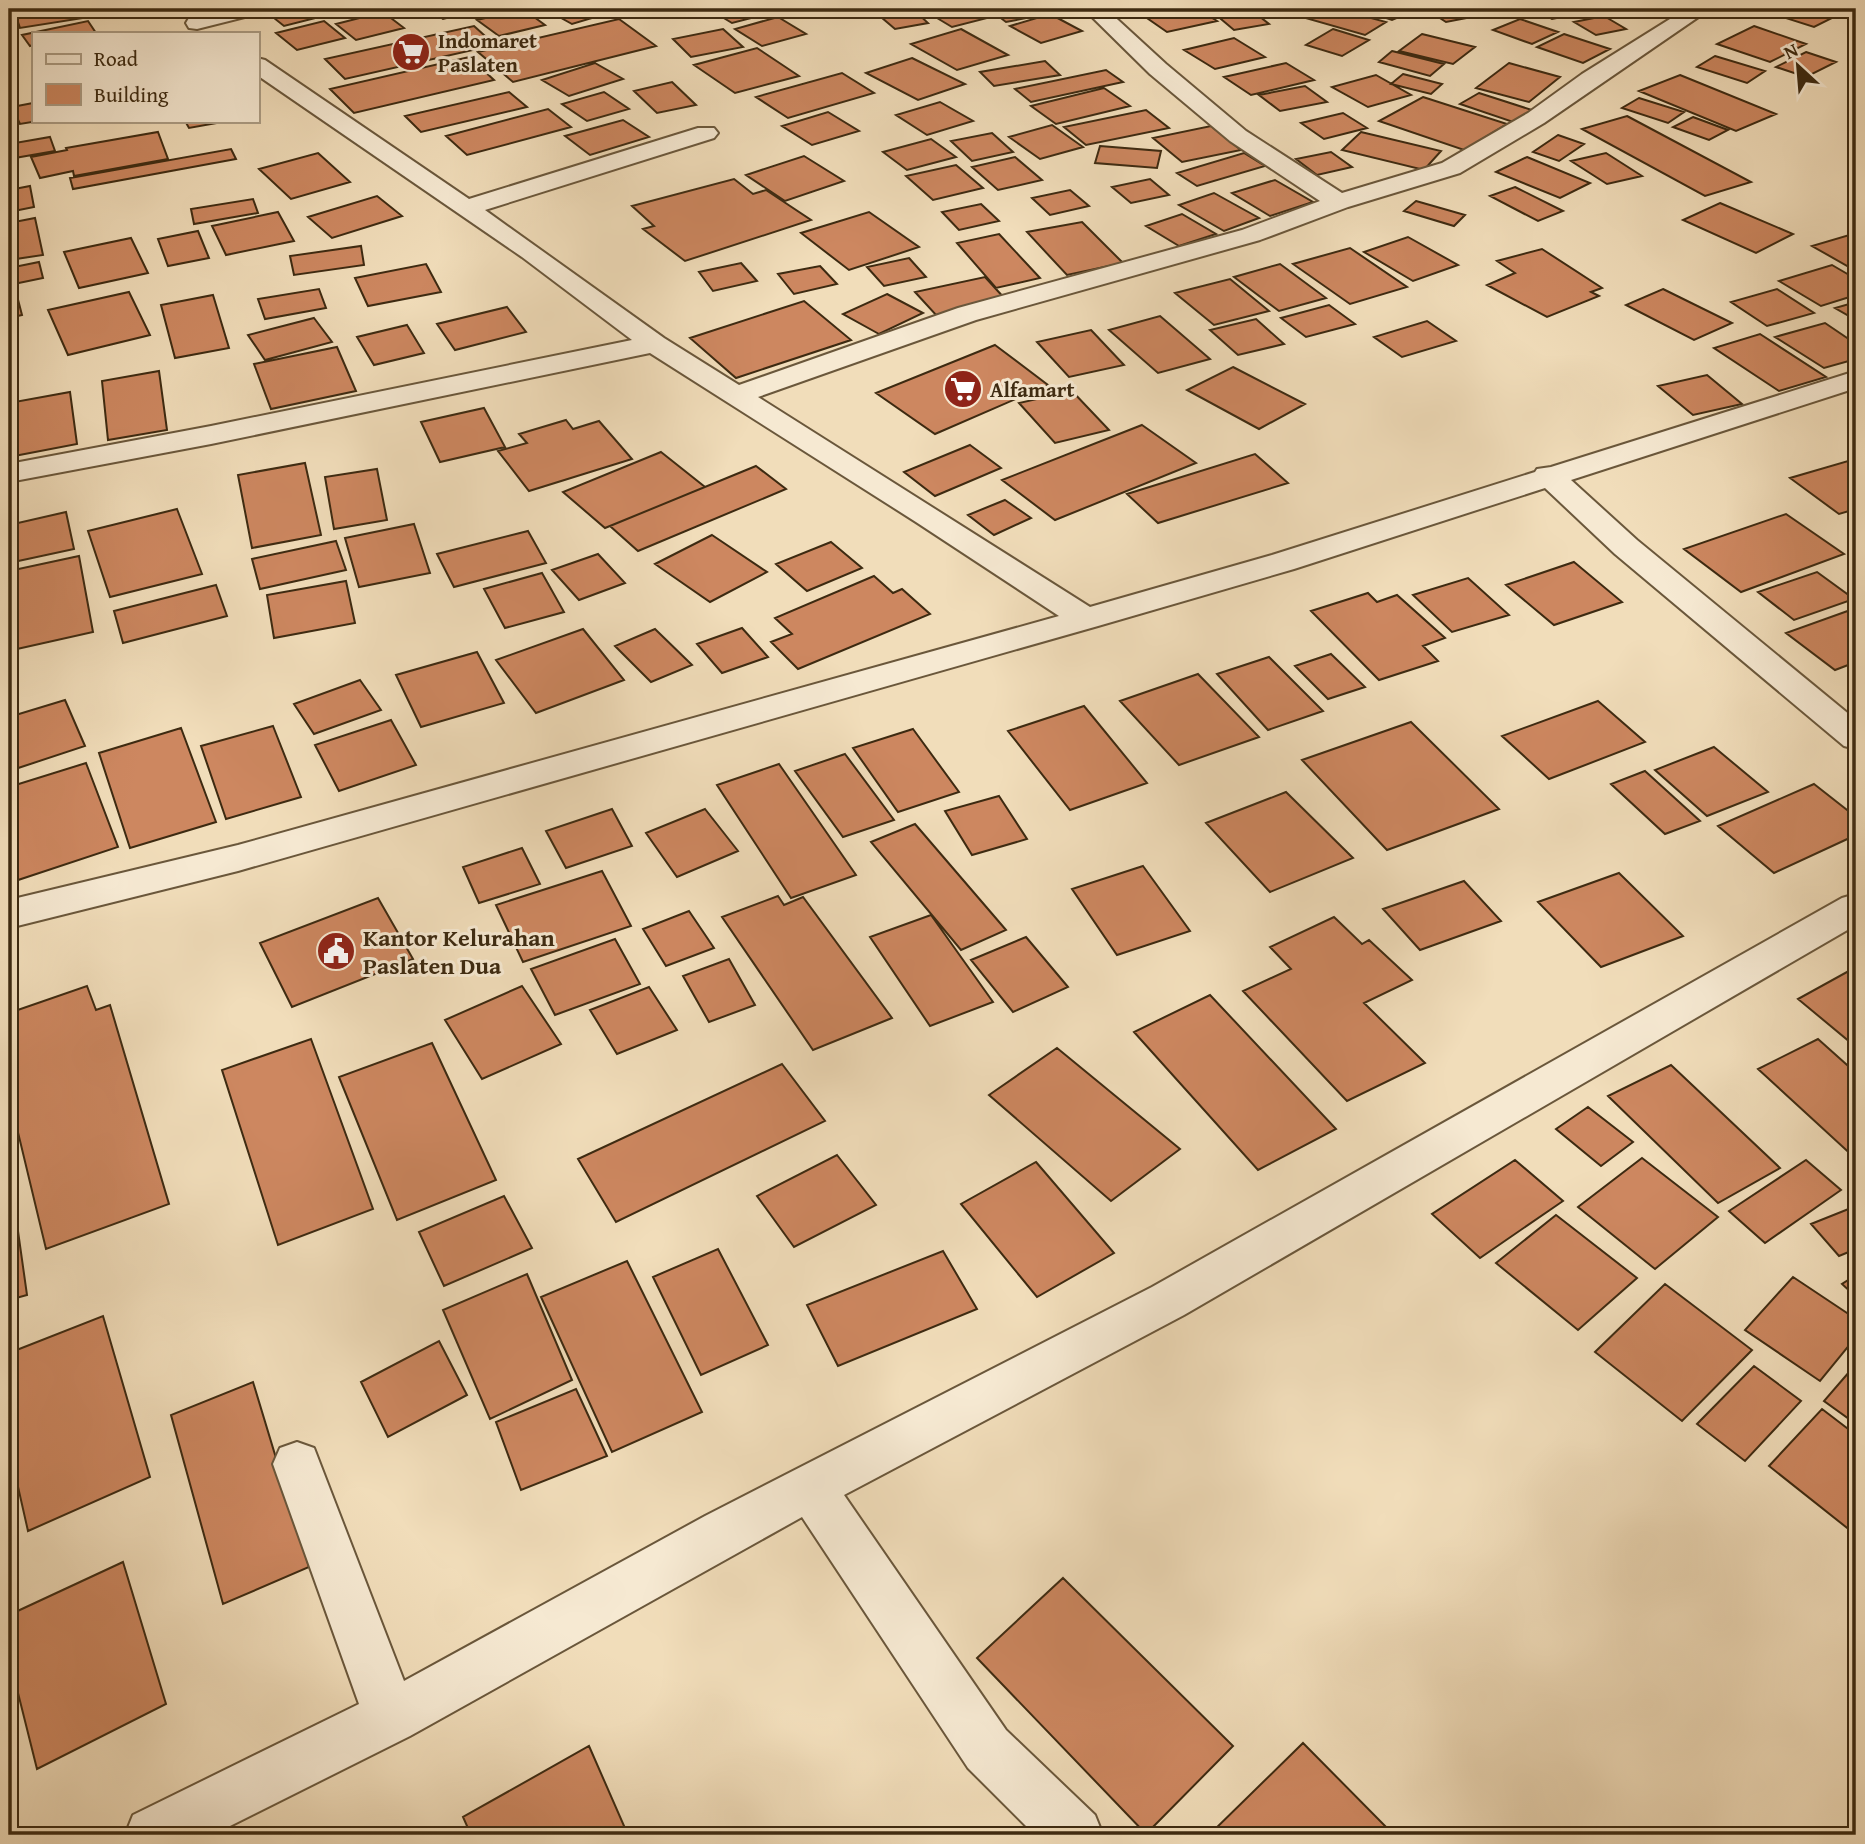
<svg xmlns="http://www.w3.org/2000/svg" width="1865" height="1844" font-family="'Gentium Book Plus',serif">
  <rect width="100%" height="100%" fill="#f1ddba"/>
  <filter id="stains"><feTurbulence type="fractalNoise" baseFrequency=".00286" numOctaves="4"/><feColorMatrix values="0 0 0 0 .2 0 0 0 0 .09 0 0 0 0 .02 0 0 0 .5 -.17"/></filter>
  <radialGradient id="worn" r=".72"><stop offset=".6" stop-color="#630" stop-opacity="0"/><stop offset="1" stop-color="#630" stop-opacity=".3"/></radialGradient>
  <path fill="#cd8760" stroke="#3d2a11" stroke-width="2" d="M65 9H80L83 18 20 28 16 16Z
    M324 9 331 14 284 26 264 10Z
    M429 9H483L443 19Z
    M523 9 545 25 499 36 477 20Z
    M545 9H622L572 24Z
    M709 9H770L775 12 732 23Z
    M939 9H982L995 16 952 27 927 12Z
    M989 9H1053L1057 12 1006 22Z
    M1179 9H1198L1217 21 1167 32 1144 16Z
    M1209 9H1250L1269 24 1234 30Z
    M1316 9H1338L1386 22 1365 35 1302 17Z
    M1359 9H1418L1392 20Z
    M1426 9H1465L1477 16 1446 22Z
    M1535 9H1575L1582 13 1552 19Z
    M1608 9H1648L1632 17Z
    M1758 9H1813L1836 16 1814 27Z
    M915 11 928 23 895 29 881 17Z
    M383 12 404 28 356 40 336 24Z
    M1050 14 1082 31 1041 43 1010 26Z
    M1604 16 1626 29 1596 35 1574 22Z
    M778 17 806 34 762 46 735 29Z
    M619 19 656 46 513 82 478 52Z
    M1520 19 1558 32 1532 44 1493 30Z
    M88 21 96 33H33V45L30 46 22 35Z
    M324 21 345 38 297 50 276 33Z
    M474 26 495 45 345 79 325 59Z
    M1754 26 1806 44 1770 62 1717 44Z
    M723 29 743 47 691 57 673 39Z
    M961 29 1008 55 957 70 911 44Z
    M1333 29 1369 40 1342 56 1306 45Z
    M1422 34 1475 47 1453 64 1399 51Z
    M1564 34 1610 49 1583 63 1537 47Z
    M1234 38 1265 57 1215 69 1184 50Z
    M757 48 799 76 735 93 694 65Z
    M1392 51 1444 64 1430 76 1379 62Z
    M1806 52 1836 62 1806 77 1776 67Z
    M1715 56 1765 71 1747 83 1697 67Z
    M469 57 494 80 354 113 330 89Z
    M912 58 965 84 918 100 866 73Z
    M1045 61 1060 75 994 86 980 72Z
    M595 63 623 79 569 96 542 80Z
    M1286 63 1314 80 1251 95 1224 77Z
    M1509 63 1560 77 1529 102 1476 88Z
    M1106 70 1123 82 1031 102 1015 89Z
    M842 73 874 93 788 118 756 97Z
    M1403 74 1442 84 1431 94 1391 84Z
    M1376 75 1411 95 1368 107 1332 87Z
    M1680 75 1776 114 1736 131 1639 91Z
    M672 82 696 105 657 113 634 91Z
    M1305 86 1327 102 1280 111 1259 95Z
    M1104 88 1130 106 1056 124 1031 106Z
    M509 92 527 107 421 132 405 116Z
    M604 92 629 109 587 121 562 104Z
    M1479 93 1532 110 1513 122 1460 104Z
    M1423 97 1507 124 1464 150 1379 121Z
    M1639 98 1684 112 1668 123 1622 108Z
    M940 102 973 121 927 135 896 115Z
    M33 103V121H38L20 124 12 107Z
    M548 109 571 127 467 155 446 136Z
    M1146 110 1169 128 1086 145 1064 127Z
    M828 112 859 131 812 145 782 126Z
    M1343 113 1367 128 1324 139 1301 123Z
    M1627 116 1751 182 1705 196 1582 129Z
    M1693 117 1728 130 1709 140 1673 127Z
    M623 120 649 137 590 155 565 136Z
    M185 121H228L189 128Z
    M1052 125 1083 147 1040 159 1009 137Z
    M1211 126 1241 150 1182 162 1153 138Z
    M158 132 168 159 74 176 73 171 40 178 31 157 67 150 66 148Z
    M1361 132 1441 151 1424 170 1342 150Z
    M992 133 1013 152 972 161 951 141Z
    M1558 135 1584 144 1559 161 1533 152Z
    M50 137 55 151 9 159V144Z
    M931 139 956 157 907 170 883 152Z
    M1100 146 1161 151 1157 168 1095 163Z
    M231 149 236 159 73 189 70 178Z
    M1331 152 1352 167 1317 175 1296 159Z
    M318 153 350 182 291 199 259 169Z
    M1244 153 1265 166 1197 186 1177 173Z
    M1606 153 1642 176 1607 184 1571 161Z
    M804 156 844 181 785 201 746 175Z
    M1015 157 1042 180 998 190 972 167Z
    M1527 157 1590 183 1560 198 1496 172Z
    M956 165 983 188 933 200 906 176Z
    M734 179 753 194 766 190 811 220 685 261 643 229 654 226 632 206Z
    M1150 179 1169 195 1131 203 1112 187Z
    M1275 180 1313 202 1270 216 1232 193Z
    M30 186 34 207 9 212V190Z
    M1515 187 1563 211 1538 221 1490 196Z
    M1070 190 1089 206 1050 215 1032 198Z
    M1214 193 1259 218 1224 231 1179 205Z
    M377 196 402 216 332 238 308 217Z
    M253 199 258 213 194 224 191 209Z
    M1416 201 1465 215 1454 226 1404 211Z
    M1720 203 1793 234 1756 253 1683 220Z
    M981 204 999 221 959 230 942 212Z
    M278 212 294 241 226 255 212 226Z
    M869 212 919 247 849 270 801 233Z
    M1182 214 1216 234 1179 246 1146 226Z
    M35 218 43 255 9 260V223Z
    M1082 222 1123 263 1067 275 1027 232Z
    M198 231 209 258 168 266 158 239Z
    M1856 233V271L1812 246Z
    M999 234 1040 278 996 288 957 243Z
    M1408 237 1458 265 1413 281 1364 252Z
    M131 238 148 273 79 288 64 252Z
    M361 246 364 265 294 275 290 256Z
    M1350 248 1407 287 1350 304 1293 264Z
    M1542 249 1602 288 1591 292 1599 296 1547 317 1487 285 1515 273 1497 261Z
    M909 258 926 277 884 286 867 267Z
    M39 262 43 278 9 285V268Z
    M741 263 757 281 713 291 699 272Z
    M426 264 441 292 368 306 355 278Z
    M1280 264 1326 298 1279 311 1234 277Z
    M1832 265 1856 279V295L1821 306 1779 281Z
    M820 266 837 284 794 294 778 274Z
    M985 277 1006 300 936 315 915 292Z
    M1230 279 1269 311 1214 325 1175 293Z
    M15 288 22 315 9 318V289Z
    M319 289 326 308 265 319 258 299Z
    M1663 289 1732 323 1694 340 1626 305Z
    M1777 289 1814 313 1767 326 1731 302Z
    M129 292 150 335 68 355 48 310Z
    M887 294 923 313 879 334 843 314Z
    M213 295 229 348 175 358 161 305Z
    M804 301 851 340 736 378 690 338Z
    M1856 302V320L1835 308Z
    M1329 305 1355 324 1306 337 1281 318Z
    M507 307 526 332 455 350 437 324Z
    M1160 316 1210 359 1158 373 1109 330Z
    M314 318 332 342 265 360 248 335Z
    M1256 319 1284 344 1238 355 1210 330Z
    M1427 321 1456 341 1402 357 1374 337Z
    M1825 323 1856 344V359L1824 368 1775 337Z
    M407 325 424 353 374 365 357 337Z
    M1091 330 1124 365 1069 377 1037 342Z
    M1760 334 1826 377 1779 391 1714 348Z
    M995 345 1048 385 935 434 876 393Z
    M337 347 356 391 271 409 254 364Z
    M1233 367 1305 404 1259 429 1187 390Z
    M159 371 167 430 108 440 102 381Z
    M1707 375 1742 404 1693 415 1658 386Z
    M1072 391 1109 430 1055 443 1019 403Z
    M70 392 77 444 9 457V403Z
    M484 408 505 447 440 462 421 422Z
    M566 420 573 429 599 421 632 459 529 491 498 451 527 443 519 434Z
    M1142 425 1196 463 1055 520 1002 480Z
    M970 445 1001 468 935 496 904 472Z
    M661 452 705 487 605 528 563 492Z
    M1255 454 1288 483 1158 523 1127 494Z
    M1848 461 1856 467V509L1839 514 1790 478Z
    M305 463 321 535 252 548 238 475Z
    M756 466 786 489 638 551 610 526Z
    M377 469 387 520 334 529 325 477Z
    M1005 500 1031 518 994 535 968 515Z
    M177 509 202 574 110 597 88 531Z
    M66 512 74 549 9 563V525Z
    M1786 514 1844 554 1741 592 1684 549Z
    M414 524 430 573 359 587 345 538Z
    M528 531 546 563 454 587 437 554Z
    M712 535 767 572 710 602 655 564Z
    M336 541 346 570 260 589 252 559Z
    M831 542 862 568 807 591 776 564Z
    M598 554 625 583 579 600 552 570Z
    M79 556 93 632 17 649 9 571Z
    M1574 562 1622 602 1554 625 1506 585Z
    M1817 572 1854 599 1794 620 1758 592Z
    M542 573 564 612 505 628 484 589Z
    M874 576 893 593 902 589 930 614 798 669 771 642 792 634 775 618Z
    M1468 578 1509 615 1452 632 1413 595Z
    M346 581 355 623 274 638 267 595Z
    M216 585 227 616 123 643 114 611Z
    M1368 593 1377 602 1397 595 1445 638 1423 646 1438 661 1379 680 1311 611Z
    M1856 608V662L1835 670 1786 633Z
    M742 628 768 657 722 673 697 644Z
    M583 629 624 680 536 713 496 660Z
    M655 629 692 665 651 682 615 646Z
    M477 652 504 703 421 727 396 675Z
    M1331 654 1365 687 1328 699 1295 666Z
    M1269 657 1323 711 1268 730 1217 674Z
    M1198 674 1259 737 1179 765 1120 701Z
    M360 680 381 710 314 734 294 704Z
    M65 700 85 746 9 771V717Z
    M1598 701 1645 742 1549 779 1502 736Z
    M1084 706 1147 783 1070 810 1008 731Z
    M391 720 416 765 339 791 315 745Z
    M1411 722 1499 809 1387 850 1302 760Z
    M273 726 301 797 226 819 201 746Z
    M181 728 216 822 130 848 99 753Z
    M913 729 959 792 898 812 853 748Z
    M1714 747 1768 792 1707 816 1655 770Z
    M845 754 894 820 843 837 795 771Z
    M86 763 118 847 9 883V787Z
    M779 764 856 875 791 898 717 785Z
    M1645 771 1700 821 1665 834 1611 784Z
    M1814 784 1856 817V835L1774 873 1718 826Z
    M1286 792 1353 858 1270 892 1206 823Z
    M999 796 1027 839 972 855 945 811Z
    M612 809 632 846 566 868 546 831Z
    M705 809 738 851 677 877 646 833Z
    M915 824 1006 930 961 950 871 842Z
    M522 848 540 884 479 903 463 867Z
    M1143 866 1190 931 1117 955 1072 889Z
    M602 871 631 926 523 962 496 905Z
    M1619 873 1683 936 1601 967 1538 902Z
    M1464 881 1501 921 1420 950 1383 909Z
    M778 896 784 905 803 897 892 1018 813 1050 722 917Z
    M378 898 413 959 292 1007 260 943Z
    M689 911 714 948 666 966 643 929Z
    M931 915 993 1002 930 1026 870 937Z
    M1334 917 1362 944 1369 940 1412 980 1364 1003 1425 1063 1347 1101 1243 991 1291 969 1270 947Z
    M1026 937 1068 987 1013 1012 971 960Z
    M615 939 640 984 555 1015 531 969Z
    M729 959 755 1005 709 1022 683 976Z
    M1856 967V1047L1798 999Z
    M87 986 96 1010 110 1005 169 1204 46 1249 9 1095V1013Z
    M522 986 561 1044 482 1079 445 1020Z
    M649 987 677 1030 617 1054 590 1010Z
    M1210 995 1336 1129 1258 1170 1134 1032Z
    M311 1039 373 1209 278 1245 222 1070Z
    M1818 1039 1856 1073V1159L1758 1069Z
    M432 1043 496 1180 397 1220 339 1077Z
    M1057 1048 1180 1149 1111 1201 989 1095Z
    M782 1064 825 1121 616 1222 578 1159Z
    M1671 1065 1780 1168 1718 1203 1608 1096Z
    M1588 1107 1633 1142 1601 1166 1556 1129Z
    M837 1155 876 1205 794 1247 757 1196Z
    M1642 1158 1718 1217 1655 1269 1578 1207Z
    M1515 1160 1563 1201 1480 1258 1432 1214Z
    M1806 1160 1841 1190 1765 1243 1729 1211Z
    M1036 1162 1114 1253 1037 1297 961 1204Z
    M504 1196 532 1248 444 1286 419 1232Z
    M1856 1206V1249L1839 1256 1811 1224Z
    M1556 1215 1637 1278 1578 1330 1496 1263Z
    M16 1217 27 1295 9 1300V1219Z
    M718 1249 768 1345 701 1375 653 1277Z
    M943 1251 977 1309 838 1366 807 1305Z
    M627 1261 702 1412 612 1452 541 1297Z
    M527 1274 572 1380 490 1419 443 1310Z
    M1856 1275V1297L1842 1284Z
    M1793 1277 1856 1319V1337L1820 1381 1745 1330Z
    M1665 1284 1752 1350 1682 1421 1595 1352Z
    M103 1316 150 1477 28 1531 9 1447V1353Z
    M439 1341 467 1395 388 1437 361 1382Z
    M1856 1364V1424L1824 1401Z
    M1754 1366 1801 1401 1745 1461 1697 1424Z
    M253 1382 309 1567 223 1604 171 1415Z
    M576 1389 607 1456 521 1490 496 1422Z
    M1822 1409 1856 1435V1535L1769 1466Z
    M123 1562 166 1704 37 1769 9 1657V1615Z
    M1063 1578 1233 1746 1146 1834 977 1658Z
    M1303 1743 1394 1835H1209Z
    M589 1746 628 1835H471L463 1817Z"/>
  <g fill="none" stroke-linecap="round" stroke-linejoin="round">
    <defs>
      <path id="street" d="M229 9H264L261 13 197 29 189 28 186 23 189 18Z
        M832 9H857L854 13H835Z
        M1084 9H1106L1166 64 1246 131 1342 193 1442 163 1528 113 1582 74 1686 9H1710L1544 123 1460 173 1348 207 1260 240 976 320 758 397 1090 607 1272 555 1535 472 1537 469 1551 467 1856 371V388L1571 480 1637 540 1856 720V749L1844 746 1615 554 1545 488 1294 569 1098 626 238 871 9 928V900L238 845 1059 616 916 522 650 353 211 444 9 482V464L211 426 632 340 522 257 257 75V58L265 60 469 199 698 128H714L718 133 714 138 485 210 664 338 739 385 958 308 1242 230 1320 201 1230 141 1150 74Z
        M1856 894V925L1184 1315 844 1495 1006 1730 1095 1815 1103 1835H1035L968 1768 802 1517 410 1736 212 1835H125L133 1815 359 1704 273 1464 280 1448 297 1442 314 1448 404 1681 705 1516 1152 1287 1842 898Z"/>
    </defs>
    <use href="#street" stroke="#6a573b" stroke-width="4"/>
    <use href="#street" fill="#f6e9d2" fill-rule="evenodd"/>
  </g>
  <defs>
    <symbol id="supermarket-disc" viewBox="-11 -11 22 22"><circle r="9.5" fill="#8f2418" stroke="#f6e9d2"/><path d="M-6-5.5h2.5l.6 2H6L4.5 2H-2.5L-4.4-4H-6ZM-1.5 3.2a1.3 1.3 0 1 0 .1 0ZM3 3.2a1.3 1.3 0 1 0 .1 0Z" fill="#fff"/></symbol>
    <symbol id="civic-disc" viewBox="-11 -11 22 22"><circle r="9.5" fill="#8f2418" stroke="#f6e9d2"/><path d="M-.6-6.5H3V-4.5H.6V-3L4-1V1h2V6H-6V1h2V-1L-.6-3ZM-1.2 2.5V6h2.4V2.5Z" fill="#fff"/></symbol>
  </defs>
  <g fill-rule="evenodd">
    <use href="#supermarket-disc" x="389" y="30" width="44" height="44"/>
    <use href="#supermarket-disc" x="941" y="367" width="44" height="44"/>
    <use href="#civic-disc" x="314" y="929" width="44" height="44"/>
  </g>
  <g text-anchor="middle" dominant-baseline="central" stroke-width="6" stroke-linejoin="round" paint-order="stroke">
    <g font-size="21" font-weight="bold" fill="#3d2a11" stroke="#f6e9d2" text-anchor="start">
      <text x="438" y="40">Indomaret<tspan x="438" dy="24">Paslaten</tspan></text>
      <text x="990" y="389">Alfamart</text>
    </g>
    <g font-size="24" font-weight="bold" fill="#3d2a11" stroke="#f6e9d2" text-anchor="start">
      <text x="363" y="937">Kantor Kelurahan<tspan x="363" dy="28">Paslaten Dua</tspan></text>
    </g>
  </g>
  <rect width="1865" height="1844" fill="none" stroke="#f1ddba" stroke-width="35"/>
  <rect x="10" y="10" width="1844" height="1823" fill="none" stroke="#3d2a11" stroke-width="3.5"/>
  <rect x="18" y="18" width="1830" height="1809" fill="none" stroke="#3d2a11" stroke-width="2"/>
  <rect x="32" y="32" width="228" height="91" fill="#f6e9d2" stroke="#ac9d85" stroke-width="2"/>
  <rect x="46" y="54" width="35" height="10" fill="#f6e9d2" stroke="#ac9d85" stroke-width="2"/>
  <text x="94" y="66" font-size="21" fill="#3d2a11">Road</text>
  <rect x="46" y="84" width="35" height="21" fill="#cd8760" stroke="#ac9d85" stroke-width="2"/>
  <text x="94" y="102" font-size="21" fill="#3d2a11">Building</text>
  <g transform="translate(1798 66) rotate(334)" stroke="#f6e9d2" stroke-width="5" paint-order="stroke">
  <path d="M0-5L12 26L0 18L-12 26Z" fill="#3d2a11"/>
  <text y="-10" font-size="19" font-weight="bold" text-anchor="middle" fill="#3d2a11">N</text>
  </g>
  <rect width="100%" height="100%" filter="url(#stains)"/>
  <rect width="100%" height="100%" fill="url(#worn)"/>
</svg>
